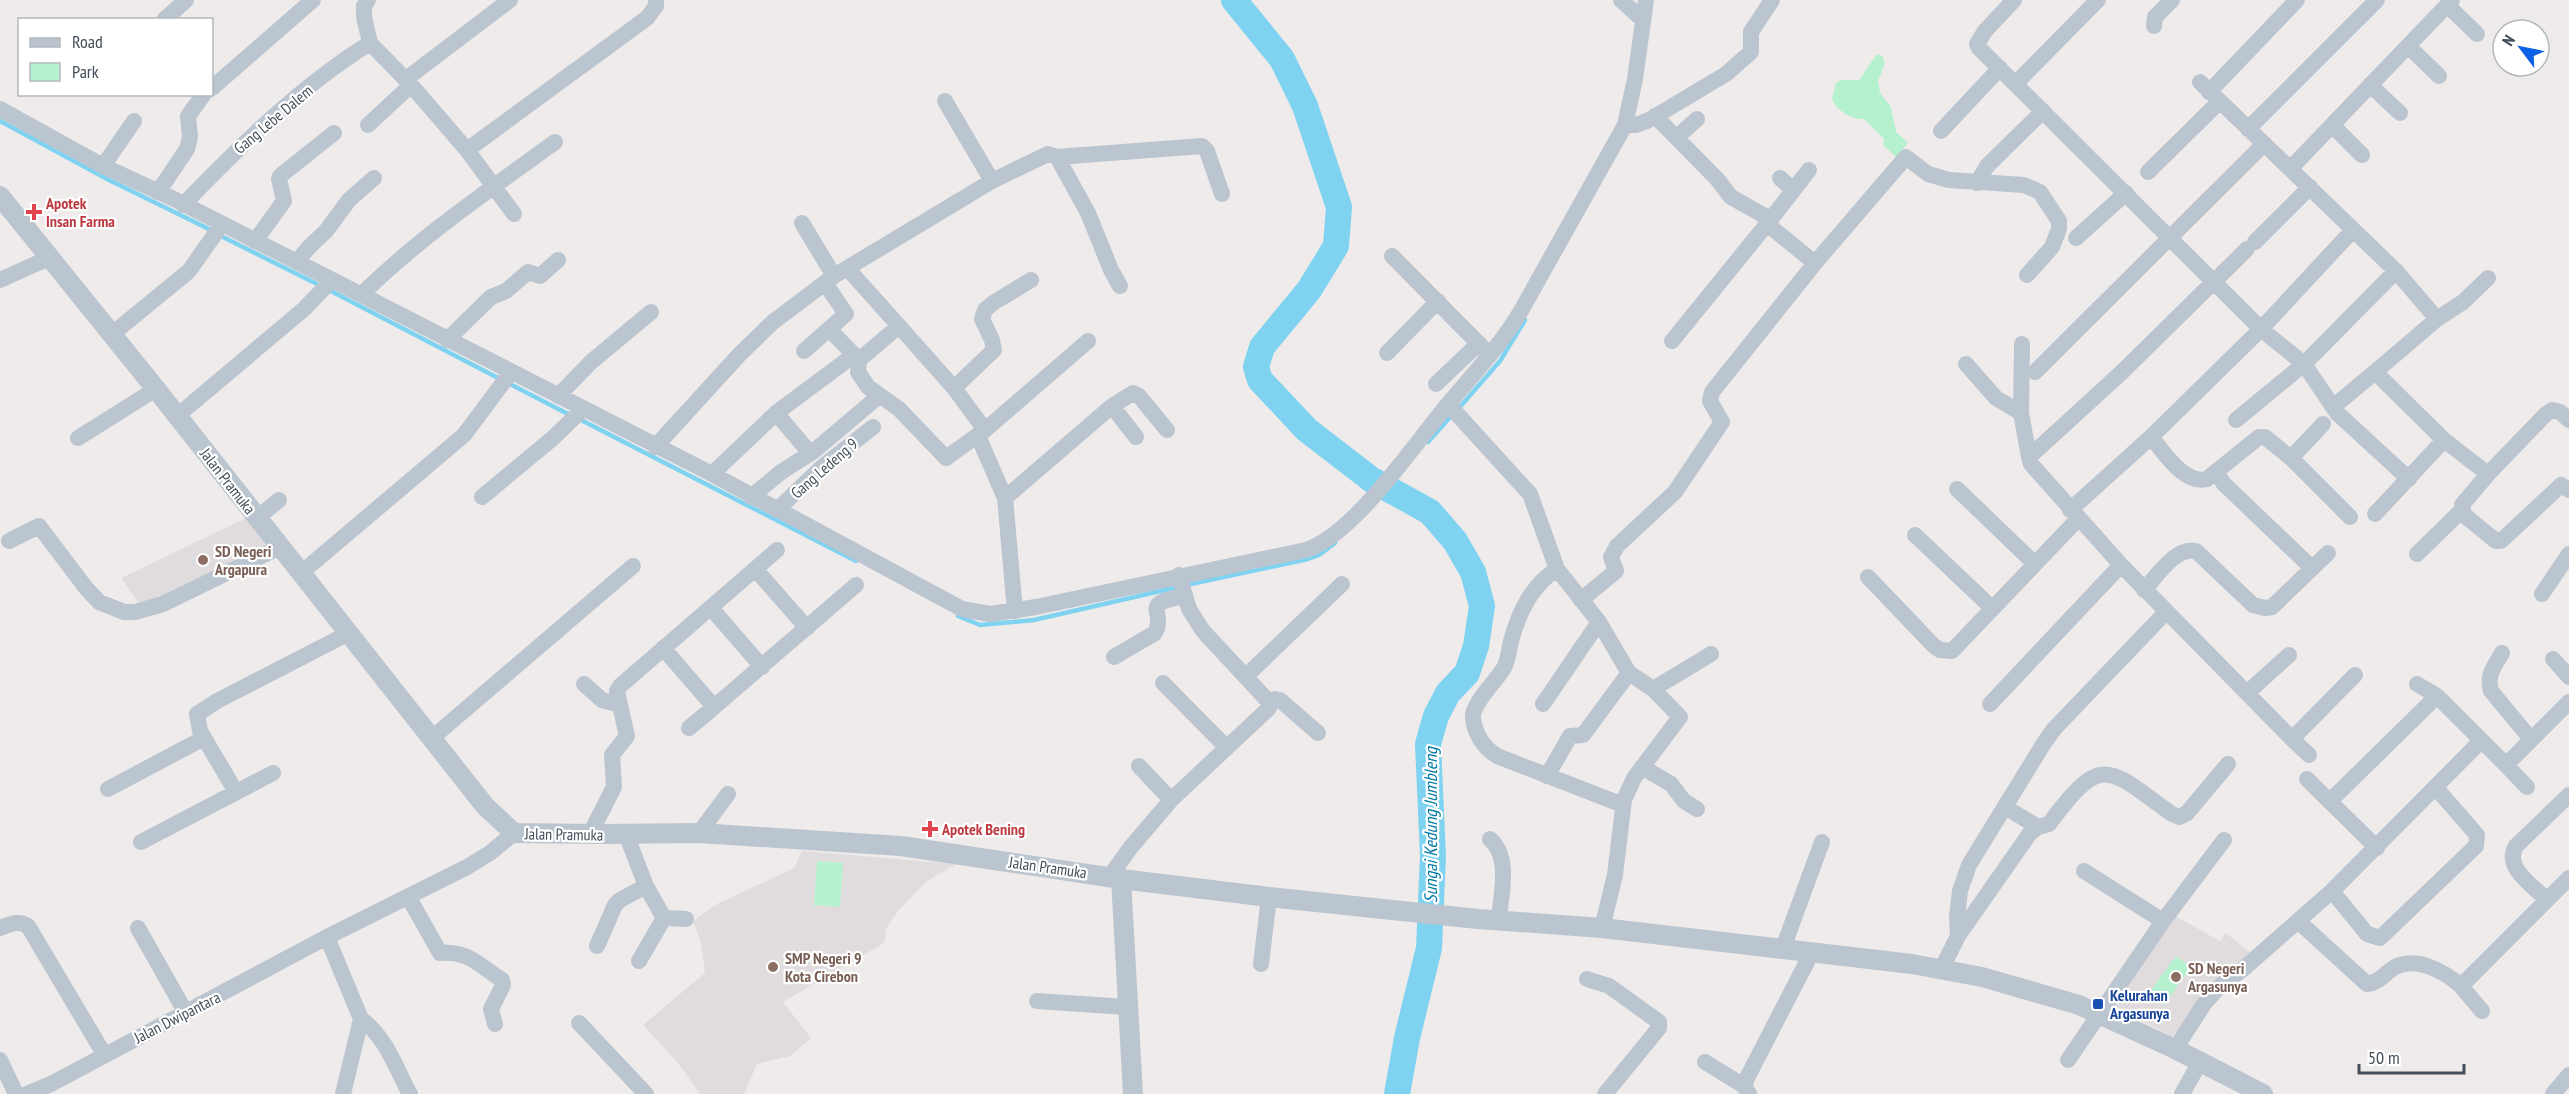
<svg xmlns="http://www.w3.org/2000/svg" width="2569" height="1094" font-family="'PT Sans Narrow',sans-serif">
  <rect width="100%" height="100%" fill="#efebeb"/>
  <path fill="#e0dcdd" d="M246 518 270 549 156 603 138 602 121 578Z
    M802 851 956 864 927 881 897 912 886 929 885 941 881 945 783 1002 811 1038 790 1056 757 1064 744 1094H700L678 1063 643 1025 705 973 701 943 693 921 717 904 794 868Z
    M2173 915 2220 941 2226 933 2254 956 2172 1036 2109 1005Z"/>
  <path fill="#b5f1cf" d="M1877 54 1882 56 1885 63 1878 81 1880 93 1891 107 1896 132 1908 143 1896 157 1883 145 1884 139 1864 119C1853 120 1836 111 1832 99L1836 83 1841 80H1859Z
    M817 861 843 863 840 907 814 905Z
    M2176 956 2191 967 2164 1005 2148 994Z"/>
  <g fill="none" stroke-linecap="round" stroke-linejoin="round">
    <path stroke="#7fd3f1" stroke-width="4.5" d="M0 121 109 180 213 231
      M221 236 321 286
      M329 290 500 379
      M508 383 568 414
      M1458 409 1500 361 1525 320
      M583 421 856 561
      M1428 442 1452 415
      M1186 585 1308 559 1319 555 1335 543
      M958 616 980 625 1034 620 1178 587"/>
    <path stroke="#7fd3f1" stroke-width="26" d="M1234 0 1282 59 1305 106 1339 207 1336 246 1309 290 1262 347 1256 367 1260 380 1307 430 1372 480 1430 512 1455 541 1473 572 1482 606 1476 646 1467 673 1448 693 1436 716 1428 744 1433 856 1429 948 1407 1038 1397 1094"/>
    <path stroke="#bbc5cf" stroke-width="16" d="M368 0 364 6V17L370 43 411 85 467 150 514 214
      M1621 0 1643 20
      M2014 0 1985 31 1977 44 1979 48 2261 329 2151 437 2070 510
      M2447 5 2477 34
      M164 20 186 0
      M2154 26 2155 17 2172 0
      M2408 46 2439 76
      M406 79 510 0
      M2200 82 2396 271 2437 319 2375 372 2444 440 2488 474 2462 505 2464 515 2496 541H2501L2561 485 2569 490
      M2016 83 2098 0
      M2370 85 2400 113
      M212 88 313 0
      M2209 92 2297 0
      M945 101 992 181
      M0 109 103 166 172 198 712 474 962 609 990 614 1036 607 1306 550C1355 534 1415 443 1449 403 1475 372 1502 344 1522 309L1625 125 1635 79 1646 0
      M1655 116 1717 179 1731 197 1770 219
      M368 125 411 85
      M1625 125H1636L1649 120 1726 74 1751 52V32L1772 0
      M2332 125 2362 155
      M2248 129 2377 0
      M1941 131 2000 68
      M1677 137 1697 119
      M467 150 647 18 656 6V0
      M1057 157 1202 146 1207 151 1222 194
      M103 166 134 121
      M2290 169 2452 0
      M2148 172 2219 102
      M1780 178 1793 190
      M1977 183 1987 166 2043 111
      M158 192 187 149 190 137 188 116 204 94
      M183 205C240 146 301 86 370 43
      M802 223 834 276
      M1767 224 1809 170
      M2353 230 2261 329 2304 364 2337 413 2409 479
      M2076 238 2126 193
      M255 241 284 201 279 179 280 176 334 133
      M2255 242 2310 187
      M2247 249 2122 372 2029 457 2031 464 2121 565 2292 739 2355 675
      M1392 256 1490 355
      M297 262 308 248 326 231 349 200 374 178
      M847 268 899 326
      M0 280 49 258
      M361 295C420 237 489 190 555 142
      M2437 319 2463 302 2488 278
      M830 330 859 360 899 326 954 388 985 430
      M111 335 189 271 222 224
      M447 340 491 297 506 291 528 272 540 276 558 260
      M1672 341 1767 224 1815 263 1906 157 1928 174 1949 180 2024 185 2040 192 2059 221V229L2052 247 2027 275
      M2022 344 2021 413 2029 457
      M804 351 846 314 825 283
      M1387 353 1438 301
      M859 360 858 372 868 387 899 409 946 458 985 430 1088 341
      M1966 364 1996 398 2021 413
      M2035 372 2264 144
      M1436 384 1479 343
      M954 388 994 350 992 340 982 319 985 310 993 303 1031 280
      M558 396 591 362 651 312
      M1448 404 1530 494 1557 569 1599 622 1629 673 1653 689 1680 717 1634 778 1624 800 1615 875 1602 928
      M1112 406 1136 437
      M2333 407 2375 372
      M776 413 810 453
      M177 416 304 309 331 281
      M2236 420 2304 364 2396 271
      M978 436 1005 498 1015 611
      M2151 437C2164 452 2184 485 2207 479L2259 437H2265L2291 458 2350 517
      M78 438 156 389
      M655 447 739 355 773 322 834 276 992 181 1048 154 1057 157 1088 213 1111 270 1120 286
      M2291 458 2323 424
      M2216 472 2224 484 2312 568
      M712 474 776 413 854 355
      M2488 474 2545 415 2552 410 2560 412 2569 420
      M1957 489 2035 564
      M482 497 553 438 583 409
      M751 497 781 472 814 451 879 396
      M1005 498 1112 406 1133 393 1139 396 1167 430
      M777 510 822 467 873 427
      M2375 514 2444 440
      M257 518 279 500
      M1915 535 1992 608
      M9 541 39 526 86 588 99 602 124 612H135L163 604 280 547
      M2417 554 2462 510
      M755 569 807 628
      M1557 569C1531 586 1519 612 1511 641 1509 650 1508 660 1504 668 1496 681 1471 705 1473 718 1475 734 1483 747 1497 756L1623 805
      M301 573 464 435 511 372
      M1868 577 1934 646 1940 650 1952 651 2078 519
      M2144 590C2157 576 2176 546 2196 551L2253 605 2265 608 2272 607 2328 553
      M2542 594 2569 554
      M1581 600 1616 571 1611 557 1617 546 1675 492 1722 422 1710 401 1712 392 1815 263
      M711 608 762 667
      M663 648 714 707 856 585
      M2502 653C2495 665 2486 676 2491 691L2530 738
      M1114 657 1155 633C1167 611 1137 604 1185 596
      M2553 659 2569 677
      M1246 676 1342 584
      M1163 683 1227 748
      M584 684 602 700 620 705
      M2417 684 2437 696 2506 765 2569 702
      M1653 689 1711 654
      M2248 692 2289 655
      M1269 704 1275 699 1280 700 1318 733
      M1543 704 1599 622
      M1990 704 2121 565
      M689 728 714 707
      M432 738 633 566
      M2292 739 2309 755
      M2506 765 2527 787
      M1139 766 1171 800
      M1642 767 1671 784 1684 801 1697 809
      M1547 776 1570 736 1583 735 1629 673
      M2307 779 2377 848
      M108 789 204 738
      M236 792 200 731 197 714 217 701 349 633
      M2331 800 2437 696
      M2005 807 2038 827
      M699 833 728 794
      M590 834 614 787 612 755 627 736 618 696 617 691 620 686 777 550
      M626 834 646 886 664 918 639 961
      M1490 839C1511 858 1501 893 1499 919
      M141 842 273 773
      M2084 871 2163 921
      M1110 876 1131 847 1171 800 1269 708 1268 701 1203 631 1189 609 1179 575
      M2332 891 2367 934 2380 938 2476 846 2477 835 2436 788
      M409 898 440 953C468 950 480 966 502 980L503 985 491 1009 495 1024
      M2546 899C2532 885 2503 867 2516 846L2569 795
      M664 918 686 919
      M2298 921 2367 984C2379 983 2385 973 2395 967 2417 956 2445 972 2461 986L2569 878
      M0 928C11 924 18 920 28 926L104 1054
      M138 928 186 1013
      M1958 936 2030 833 2038 827 2049 824C2103 752 2106 767 2172 814L2179 817 2187 813 2228 764
      M327 937 361 1019 343 1094
      M597 946 615 905 620 900 646 886
      M1783 948 1822 842
      M1261 964 1269 897
      M1942 968 1958 936 1957 917 1960 891 1969 865 2044 743 2054 729 2166 612
      M1587 979 1609 986 1659 1022V1028L1605 1094
      M2461 986 2482 1011
      M1037 1001 1126 1007
      M361 1019C387 1038 395 1067 410 1094
      M579 1023 646 1094
      M2175 1049 2204 1004 2221 985 2242 970 2332 891 2481 741
      M0 1060 16 1094
      M2068 1060 2163 921 2224 840
      M1705 1062 1744 1086
      M27 1094 51 1084 327 937 467 867 490 853 514 833
      M1749 1094 1744 1086 1747 1078 1812 952
      M2182 1094 2200 1062
      M2553 1094 2569 1075"/>
    <path stroke="#bbc5cf" stroke-width="20" d="M0 196 156 389 485 806 514 833 599 834 699 833 901 846 1121 879 1269 897 1478 919 1602 928 1912 964 1982 977 2079 1005 2175 1049 2263 1094
      M1121 879 1133 1094"/>
  </g>
  <g fill="#e0444e" stroke="#fff" stroke-width="2">
    <path d="M31 203h6v6h6v6h-6v6h-6v-6h-6v-6h6z"/>
    <path d="M927 820h6v6h6v6h-6v6h-6v-6h-6v-6h6z"/>
  </g>
  <g fill="#8d6e63" stroke="#fff" stroke-width="2">
    <circle cx="203" cy="560" r="6"/>
    <circle cx="773" cy="967" r="6"/>
    <circle cx="2176" cy="977" r="6"/>
  </g>
  <rect fill="#1a4fb4" stroke="#fff" stroke-width="2" x="2092" y="998" width="12" height="12" rx="3"/>
  <g text-anchor="middle" dominant-baseline="central" stroke-width="4.5" stroke-linejoin="round" paint-order="stroke">
    <g font-size="16" fill="#434e5a" stroke="#fff">
      <text transform="translate(273 119) rotate(-40)">Gang Lebe Dalem</text>
      <text transform="translate(824 468) rotate(-41)">Gang Ledeng 9</text>
      <text transform="translate(228 481) rotate(52)">Jalan Pramuka</text>
      <text transform="translate(564 834) rotate(1)">Jalan Pramuka</text>
      <text transform="translate(1048 867) rotate(8)">Jalan Pramuka</text>
      <text transform="translate(177 1017) rotate(-27)">Jalan Dwipantara</text>
    </g>
    <g font-size="16" font-weight="bold" fill="#be3a42" stroke="#fff" text-anchor="start">
      <text x="46" y="203">Apotek<tspan x="46" dy="18">Insan Farma</tspan></text>
      <text x="942" y="829">Apotek Bening</text>
    </g>
    <g font-size="16" font-weight="bold" fill="#785e54" stroke="#fff" text-anchor="start">
      <text x="215" y="551">SD Negeri<tspan x="215" dy="18">Argapura</tspan></text>
      <text x="785" y="958">SMP Negeri 9<tspan x="785" dy="18">Kota Cirebon</tspan></text>
      <text x="2188" y="968">SD Negeri<tspan x="2188" dy="18">Argasunya</tspan></text>
    </g>
    <g font-size="16" font-weight="bold" fill="#164399" stroke="#fff" text-anchor="start">
      <text x="2110" y="995">Kelurahan<tspan x="2110" dy="18">Argasunya</tspan></text>
    </g>
    <g font-size="18" font-style="italic" fill="#047ba5" stroke="#fff">
      <text transform="translate(1430 825) rotate(-90)">Sungai Kedung Jumbleng</text>
    </g>
  </g>
  <rect x="18" y="18" width="195" height="78" fill="#ffffff" stroke="#b4b8bd" stroke-width="1.5"/>
  <rect x="30" y="38" width="30" height="9" fill="#bbc5cf" stroke="#b4b8bd" stroke-width="1.5"/>
  <text x="72" y="48" font-size="18" fill="#434e5a">Road</text>
  <rect x="30" y="63" width="30" height="18" fill="#b5f1cf" stroke="#b4b8bd" stroke-width="1.5"/>
  <text x="72" y="78" font-size="18" fill="#434e5a">Park</text>
  <g transform="translate(2521 48) rotate(302)"><circle r="28" fill="#ffffff" stroke="#b4b8bd" stroke-width="1.5"/>
  <path d="M0-4.5L10 22L0 15L-10 22Z" fill="#0d61e7"/>
  <text y="-9" font-size="16" font-weight="bold" text-anchor="middle" fill="#434e5a">N</text>
  </g>
  <path d="M2359 1064v9h105v-9" fill="none" stroke="#434e5a" stroke-width="3"/>
  <text x="2368" y="1064" font-size="18" fill="#434e5a" stroke="#ffffff" stroke-width="4.5" paint-order="stroke">50 m</text>
</svg>
